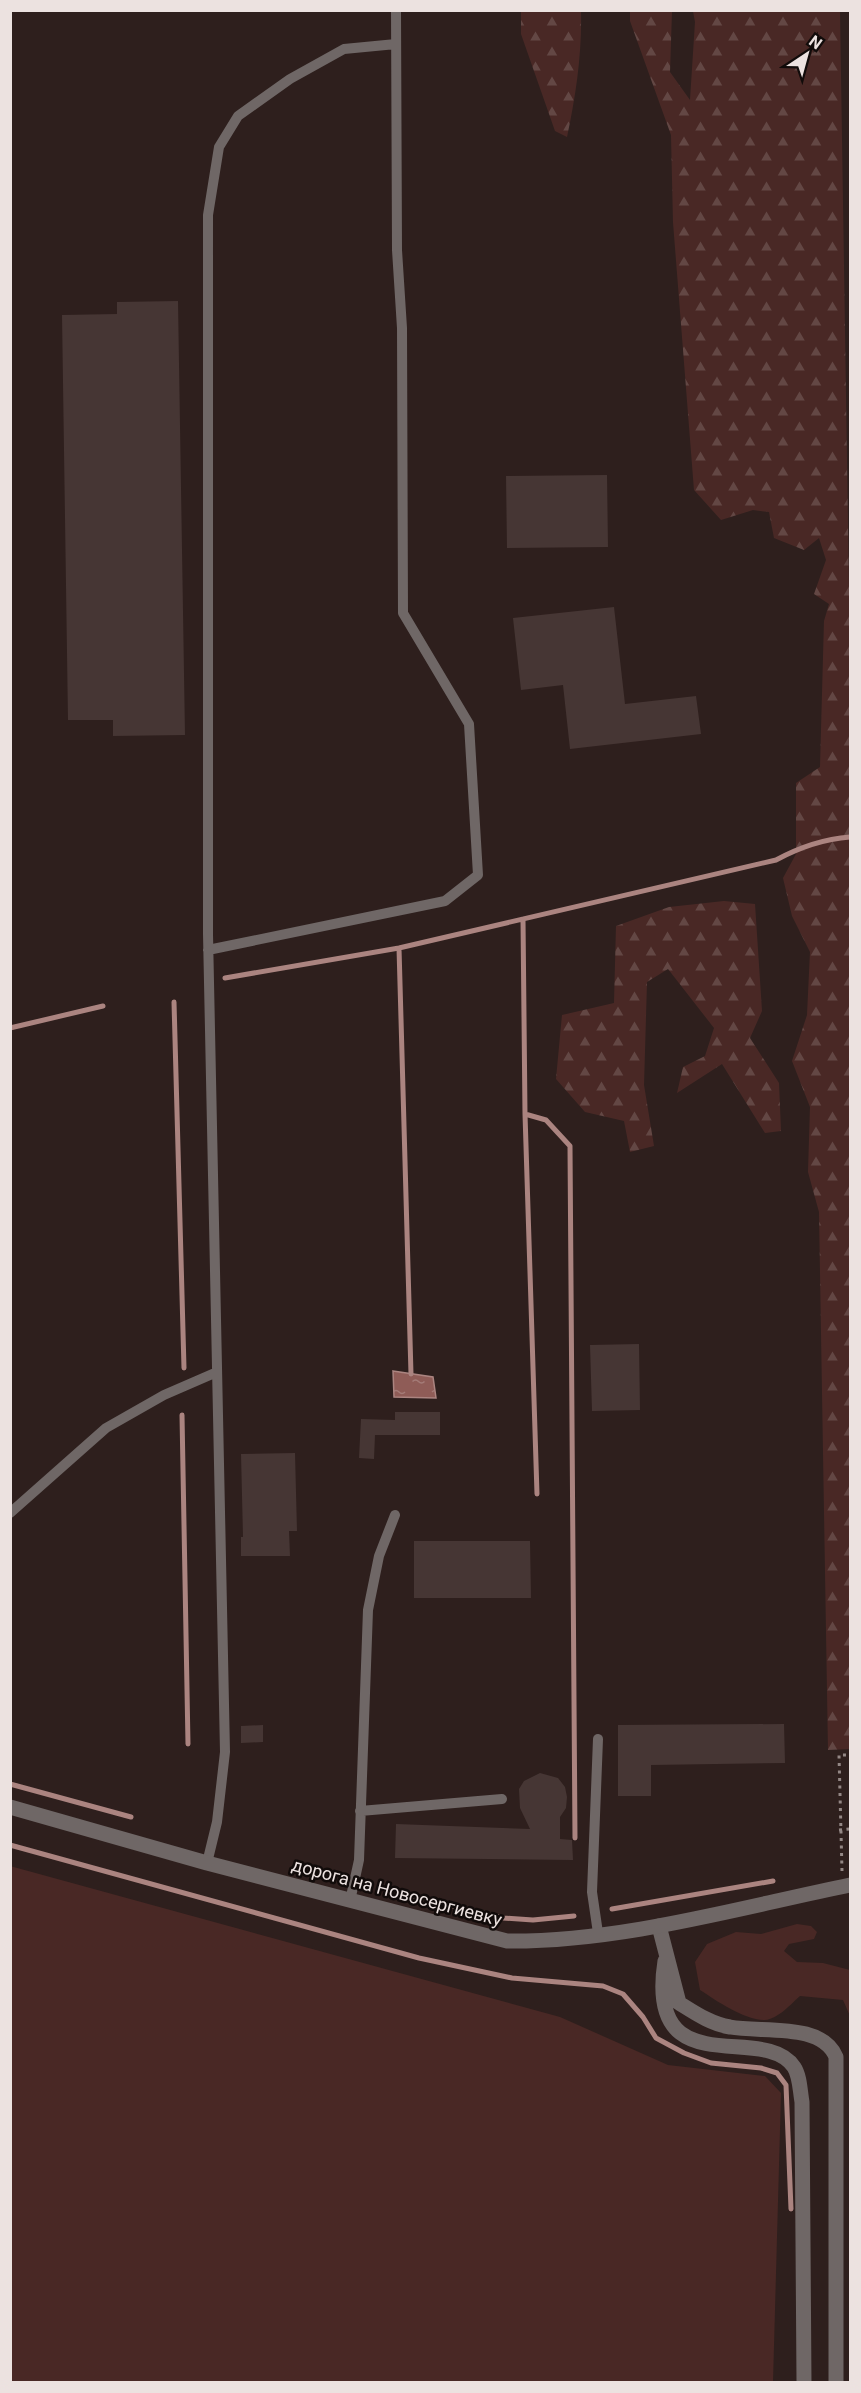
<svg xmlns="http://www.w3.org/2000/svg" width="861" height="2393" font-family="Roboto,sans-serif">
  <defs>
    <pattern id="forest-firs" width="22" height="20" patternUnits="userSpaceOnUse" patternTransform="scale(1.5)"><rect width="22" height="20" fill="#492825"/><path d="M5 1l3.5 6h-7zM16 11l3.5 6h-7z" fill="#634744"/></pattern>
    <pattern id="water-ripples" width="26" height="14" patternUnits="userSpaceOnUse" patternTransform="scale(1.5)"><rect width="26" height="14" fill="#8f5c57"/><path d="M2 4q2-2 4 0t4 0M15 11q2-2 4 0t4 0" fill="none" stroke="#a47b77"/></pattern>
  </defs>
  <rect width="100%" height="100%" fill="#2e1f1d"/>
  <path fill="#492825" d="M10 1866 560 2017 668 2065 765 2076 781 2093 773 2382H11Z
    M797 1924 811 1926 817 1932 814 1939 789 1944 784 1951 797 1962 823 1963 850 1970V2016L843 2000 800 1996C791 2004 778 2019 765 2020 744 2020 717 2001 700 1990L695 1962 707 1944 736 1932 761 1934Z"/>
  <path fill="url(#forest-firs)" d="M521 11H581C582 53 576 95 567 137L555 131 521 34Z
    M630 11H672L670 72 690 100 695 22 693 11H840L850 652V1749L828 1750 819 1212 808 1172 810 1107 792 1061 807 1015 810 952 792 916 783 878 796 854V783L820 767 824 621 829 604 814 594 826 560 819 538 804 550 774 538 769 512 753 510 721 520 694 490 673 222 671 135 630 21Z
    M724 901 755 904 762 1011 750 1038 779 1083 781 1131 765 1133 722 1064 677 1093 683 1067 705 1056 714 1028 668 969 647 982 644 1085 654 1146 630 1152 624 1121 585 1112 556 1079 562 1015 614 1003 616 926 669 907Z"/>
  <path fill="url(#water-ripples)" stroke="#ab8480" stroke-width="1.5" d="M393 1371 433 1377 436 1398 394 1397Z"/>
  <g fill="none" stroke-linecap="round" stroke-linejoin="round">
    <path stroke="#ab8480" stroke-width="5" d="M523 919 525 1114 546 1120 570 1146 575 1838
      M399 948 411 1374
      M225 978 399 948 776 860C800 847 824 839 850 837
      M174 1002 184 1368
      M10 1028 103 1006
      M525 1114 537 1494
      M182 1415 188 1744
      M10 1784 131 1817
      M10 1845 419 1958 512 1978 603 1986 623 1994 643 2017 656 2038 684 2053 711 2063 761 2068 777 2073 786 2085 791 2209
      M404 1894 503 1918 533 1920 574 1916
      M612 1909 773 1881"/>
  </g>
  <path fill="#463634" d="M178 301 185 735 113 736V720H68L62 315 117 314V302Z
    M607 475 608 547 507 548 506 476Z
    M614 607 625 704 696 696 701 734 570 749 563 685 521 690 513 618Z
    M639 1344 640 1410 592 1411 590 1345Z
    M395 1412H440V1435H375L374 1459 359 1458 361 1419 395 1420Z
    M295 1453 297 1531H289L290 1556H241V1537H243L241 1454Z
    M414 1541H530L531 1598H414Z
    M784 1724 785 1763 651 1765V1796H618V1725Z
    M263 1725V1742L241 1743V1726Z
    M540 1773 558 1778 565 1787 567 1797 566 1808 560 1817V1839L572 1840 573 1860 395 1858 396 1824 530 1829 520 1808 519 1789 524 1781Z"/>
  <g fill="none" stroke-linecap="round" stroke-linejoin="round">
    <path stroke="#938785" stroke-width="3" stroke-dasharray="3 4.5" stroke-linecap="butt" d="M839 1830 850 1829
      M842 1871 839 1755H850"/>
    <path stroke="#6f6766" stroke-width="10" d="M208 950 445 901 478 875 469 724 403 613 402 328 397 250 396 10
      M10 1513 106 1428 164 1395 217 1372
      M598 1739 592 1892 598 1933
      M360 1811 502 1799
      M207 1863 217 1822 225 1752 208 934V215L219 147 238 116 290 79 344 49 396 44
      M350 1901 359 1860 368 1610 379 1556 395 1515"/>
    <path stroke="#6f6766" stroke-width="15" d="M659 1926 679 2003C695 2013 711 2024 730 2027 762 2033 822 2022 836 2057V2382
      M665 1961C645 2088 764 2021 794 2067 800 2076 800 2091 802 2102L804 2382"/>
    <path stroke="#6f6766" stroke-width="15" d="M10 1807 207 1863 507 1941C621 1942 738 1908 850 1885"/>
  </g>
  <g text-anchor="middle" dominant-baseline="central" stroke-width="5" stroke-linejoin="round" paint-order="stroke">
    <g font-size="18" fill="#ece2e0" stroke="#110b0a">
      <text transform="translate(397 1892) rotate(15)">дорога на Новосергиевку</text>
    </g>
  </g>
  <rect width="861" height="2393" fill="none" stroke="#ece2e0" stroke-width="24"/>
  <g transform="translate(807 54) rotate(36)" stroke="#110b0a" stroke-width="4.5" paint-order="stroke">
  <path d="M0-4.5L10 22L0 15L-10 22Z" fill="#ece2e0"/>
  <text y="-9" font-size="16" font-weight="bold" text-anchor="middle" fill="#ece2e0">N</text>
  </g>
</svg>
